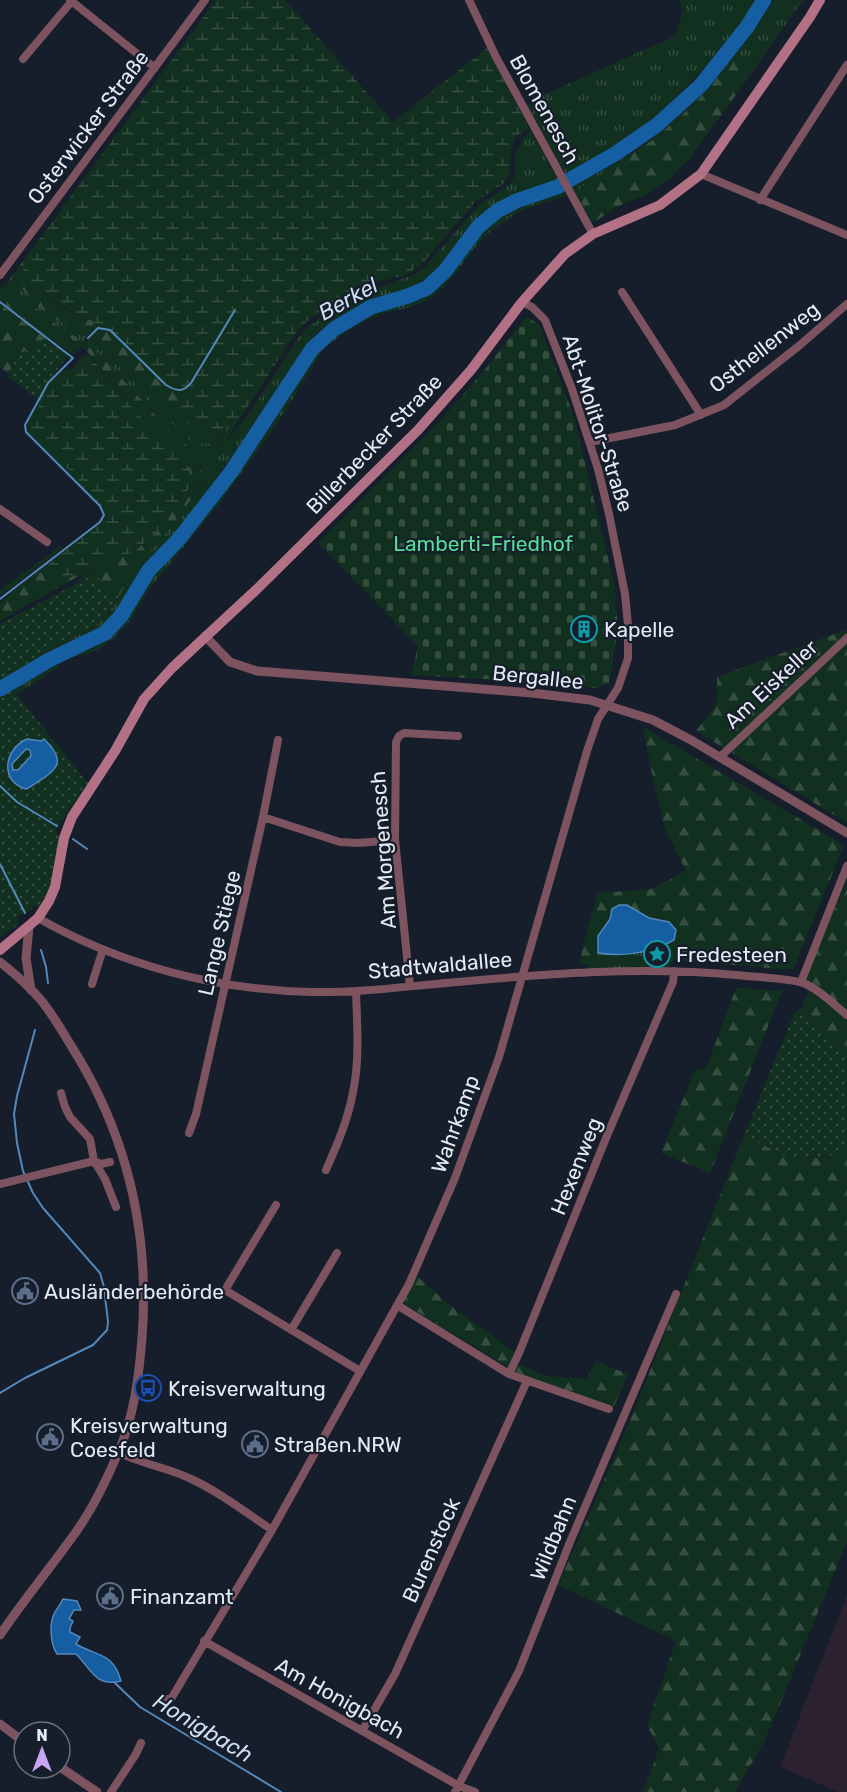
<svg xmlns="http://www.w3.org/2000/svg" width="847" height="1792" font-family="Rubik,sans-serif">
  <defs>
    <pattern id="grass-tufts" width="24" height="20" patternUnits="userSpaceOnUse" patternTransform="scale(1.5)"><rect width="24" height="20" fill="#11301f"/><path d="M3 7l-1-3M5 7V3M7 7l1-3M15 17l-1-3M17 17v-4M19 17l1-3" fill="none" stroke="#344e40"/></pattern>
    <pattern id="forest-firs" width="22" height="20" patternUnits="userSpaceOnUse" patternTransform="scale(1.5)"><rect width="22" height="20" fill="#11301f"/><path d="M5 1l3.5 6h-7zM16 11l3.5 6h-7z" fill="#344e40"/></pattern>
    <pattern id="wetland-marsh" width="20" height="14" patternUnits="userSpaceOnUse" patternTransform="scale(1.5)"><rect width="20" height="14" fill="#11301f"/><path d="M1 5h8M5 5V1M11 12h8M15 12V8" fill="none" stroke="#344e40"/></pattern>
    <pattern id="cemetery-stones" width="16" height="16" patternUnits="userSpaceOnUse" patternTransform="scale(1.5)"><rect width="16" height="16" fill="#11301f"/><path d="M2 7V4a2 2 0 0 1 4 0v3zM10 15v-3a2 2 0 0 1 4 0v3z" fill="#344e40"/></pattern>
    <pattern id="park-dots" width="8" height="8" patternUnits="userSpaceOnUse" patternTransform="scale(1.5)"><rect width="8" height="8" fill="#11301f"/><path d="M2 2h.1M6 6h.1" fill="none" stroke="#344e40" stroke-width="1.8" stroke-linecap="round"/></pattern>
  </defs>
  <rect width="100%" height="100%" fill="#171e2b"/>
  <path fill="#2b212f" d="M847 1595V1792H839L780 1767Z"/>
  <path fill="url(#grass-tufts)" d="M679 0H757L721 51 654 120 618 147 566 175 528 106 530 101 675 36 683 10Z
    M774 0H803L753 71 735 58 691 107 653 140 575 192 572 185C584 179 597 174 609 167 677 129 733 65 774 0Z
    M531 131 557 179 496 205 471 227 438 269 417 285 363 304 326 326 316 334 298 357 263 415 169 541 143 568 118 612 105 626 90 636 73 640 55 649 27 669 0 683V680L25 666 52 646 99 623 112 607 138 563 203 484 204 469 193 483 190 476 201 465 102 357 85 344 91 336 186 438 206 443 219 441 228 425 234 427 226 442 252 409 295 342 305 330 321 317 359 294 411 276 425 267 478 206 510 184 515 175 516 152 523 138Z
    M563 190 566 195C557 200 549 201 540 204 522 209 502 221 489 233 466 253 454 285 427 300 413 308 394 310 379 315 358 322 337 337 321 353L277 424 219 504 150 588 129 623 114 638 97 650 57 663 59 667 16 695 12 689 65 657 95 647 113 633 126 619 146 584 178 550 248 458 274 421 318 350 333 336 367 315 423 297 436 289 492 223C513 208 538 199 563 190Z
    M14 274 16 281 78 332 88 335 83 343 67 331 73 341 81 346 77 352 72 349 55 323 4 287Z
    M67 368 71 371C58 377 52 382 45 395L107 514 103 522 33 576 49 562 102 522 104 517 102 507 27 431C25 422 43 393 49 384 54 378 61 373 67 368Z
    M661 947 673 960 668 967 587 970 598 953C618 956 641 954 661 947Z"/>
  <path fill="url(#forest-firs)" d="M735 58 753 71 691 157 670 179 645 195 619 206 594 222 591 221 575 192 653 140 691 107Z
    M23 261C22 286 72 316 94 321L93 329 88 335C63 328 23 299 14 274Z
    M2 286 7 287C23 299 40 309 54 322 63 330 67 347 76 353L74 355 38 330V332L70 356 71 359 68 356 37 349 18 353 9 374 0 367V304L24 322 27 321 0 301V287Z
    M100 328 109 331 117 336C131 351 163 393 182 391L178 401 224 429 228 425C215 447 211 448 186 438L91 336Z
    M65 329 102 357 169 430 191 449 202 462 190 476 187 467 136 412 86 350 73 341Z
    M217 464 163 537 138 563 119 596 104 593 96 573 73 585 84 577 82 574 0 621V604C8 594 34 572 47 571 56 571 62 578 71 577L109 558 134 552 156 532 204 469 209 465Z
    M61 546 63 548 0 596V590Z
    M843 631H847V823L696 731 717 703V677Z
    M643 727 844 845 793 970 673 960 661 947 674 940 669 922 649 918 627 905 612 910C609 921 601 927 598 936 594 950 601 948 591 964L580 965 582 949 598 893 652 889 686 871 665 828 654 784Z
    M847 881V1011L805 978Z
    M736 988 782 991 710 1173 661 1153 696 1068 705 1071Z
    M809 990 847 1020V1051C829 1039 815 1025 801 1008Z
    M744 1135 791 1159 828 1157 847 1146V1542L765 1740 735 1792H643L659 1749 647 1725 676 1641 558 1585 628 1426Z
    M417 1276 447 1303 519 1355 516 1363 546 1376 587 1379 595 1361 628 1374 613 1409 530 1380 401 1302Z"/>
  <path fill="url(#wetland-marsh)" d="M216 0H285L393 122 487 48 529 128 517 136 511 147 510 171 508 178 503 184 476 201 423 263 406 275 377 282 336 301 313 316 298 330 234 427 228 425C209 441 192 428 176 415V406L182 391C154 393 131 340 104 329L96 330 93 329 94 321C76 316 35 291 25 275 23 271 23 266 23 261Z
    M89 355 136 412 188 467 193 483 156 532 134 552 101 562 71 577C54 578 53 566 33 576L103 522 107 514 103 505 27 427 51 384 58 377 71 371 82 357Z"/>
  <path fill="url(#cemetery-stones)" d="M526 317 539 324 574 417 614 583 618 627 609 684 596 688 537 682 411 675 418 646 318 543 438 423 483 372Z"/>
  <path fill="url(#park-dots)" d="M43 339 68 356 47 383 38 399 8 377 18 353 37 349Z
    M97 573 104 593 119 596 99 623 52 646 25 666 0 680V624Z
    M12 689 88 783 55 830 60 838C55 862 54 886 39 906H33L31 910 19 915 18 925 0 937V695Z
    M801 1008C815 1025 829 1039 847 1051V1146L828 1157 791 1159 744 1135 794 1014Z"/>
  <path fill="#155ea2" stroke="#5388ba" stroke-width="1.5" fill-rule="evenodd" d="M27 739 41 741 44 739C64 758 61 768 39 781 34 784 31 787 26 789 0 782 3 750 27 739ZM26 749 30 750 31 756 18 770H13L12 764Z
    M619 905H627L649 918 669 922 676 930 674 940C651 953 623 957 598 953V936L610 919 612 909Z
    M63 1599 77 1601 81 1610H74L69 1619 73 1621 70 1628V1632L80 1637 76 1644C98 1657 113 1652 121 1681 95 1687 92 1670 76 1654H57C50 1643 49 1623 55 1612 58 1607 61 1604 63 1599Z"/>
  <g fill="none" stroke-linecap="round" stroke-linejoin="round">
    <path stroke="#5388ba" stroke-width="2" d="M0 302 73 358 48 383 25 425 26 432 100 506 104 515 100 522 0 599
      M88 338 98 328 110 330 166 385C176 391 183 393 191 383L235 310
      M0 786 17 802 57 826
      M73 839 87 849
      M0 864 25 913
      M41 950 46 967 48 983
      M0 1393 25 1378 93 1345 107 1330 108 1322 104 1287 100 1273 43 1208 33 1193 23 1171 17 1143 14 1114 17 1096 35 1030
      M115 1683 140 1707 281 1792"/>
    <path stroke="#155ea2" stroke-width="15" d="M0 689 49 660 105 633 121 616 149 570 179 539 231 472 312 349 334 329 371 307 408 296 427 288 445 271 478 227 497 211 516 201 557 187 615 154 657 125 701 85 747 27 764 0"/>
    <path stroke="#7d5360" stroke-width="8" d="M70 0 155 68
      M469 0 496 57 593 234
      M23 59 72 1
      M701 174 847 235
      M760 200 847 65
      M0 275 205 0
      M622 292 701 415
      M590 442 675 425 724 405 800 345 847 304
      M0 509 47 542
      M720 757 847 638
      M263 817 340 842 358 843 395 840
      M38 918C121 965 215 990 311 992 356 993 401 987 446 983 542 974 639 966 736 975 751 977 791 978 803 983 819 989 833 1004 847 1015
      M801 982 847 866
      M92 984 103 949
      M410 986 395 840 396 742 399 736 404 733 458 736
      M61 1093 65 1107 70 1117 90 1139 94 1161 105 1179 116 1207
      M189 1133 196 1114 263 817 278 740
      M326 1170C337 1145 348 1120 353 1092 360 1059 357 1024 356 991
      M0 1184 94 1161 101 1164 110 1162
      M276 1205 225 1290 360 1371
      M397 1305 509 1374 609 1409
      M291 1330 337 1253
      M509 1374 519 1353 606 1138 673 982 674 971
      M118 1452C141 1464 166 1467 189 1478 218 1491 245 1512 272 1530
      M204 1641 459 1786 475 1792
      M163 1699H171L272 1530 409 1284 455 1178 499 1057 587 751 598 719 618 688 628 658V625L625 594 609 514 598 469 572 389 545 320 532 307 522 302
      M362 1731 395 1674 527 1381
      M111 1792 136 1754 141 1743
      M455 1792 519 1671 570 1542 676 1294"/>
    <path stroke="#7d5360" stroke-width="9" d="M205 636 230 662 257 671 532 693 590 700 653 720 691 740 847 833
      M29 927 26 958 31 990
      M0 962C14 973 28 985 40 999 51 1012 61 1029 70 1044 127 1133 150 1233 142 1338 139 1376 134 1417 118 1453 107 1479 94 1506 78 1529 53 1565 24 1599 0 1635
      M0 1724 24 1742
      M60 1767 97 1792"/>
    <path stroke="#b37185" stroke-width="10" d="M0 950 38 918 49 901 55 887 64 838 72 817 115 751 144 699 172 668 256 590 418 430 471 370 522 302 565 254 593 234 660 205 701 174 810 17 820 0"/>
  </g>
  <defs>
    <symbol id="building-ring" viewBox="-11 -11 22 22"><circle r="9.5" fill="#171e2b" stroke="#0f9aa8" stroke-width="1.5"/><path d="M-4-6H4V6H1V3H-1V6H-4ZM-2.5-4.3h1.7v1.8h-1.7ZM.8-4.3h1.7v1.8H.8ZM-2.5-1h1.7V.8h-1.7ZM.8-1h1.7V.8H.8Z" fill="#0f9aa8"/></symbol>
    <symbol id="sight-ring" viewBox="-11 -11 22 22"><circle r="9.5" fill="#171e2b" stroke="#0f9aa8" stroke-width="1.5"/><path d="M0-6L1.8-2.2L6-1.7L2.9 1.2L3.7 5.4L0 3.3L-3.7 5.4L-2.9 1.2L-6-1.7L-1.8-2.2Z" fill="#0f9aa8"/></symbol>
    <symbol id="civic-ring" viewBox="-11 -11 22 22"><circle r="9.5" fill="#171e2b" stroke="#5c6f8a" stroke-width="1.5"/><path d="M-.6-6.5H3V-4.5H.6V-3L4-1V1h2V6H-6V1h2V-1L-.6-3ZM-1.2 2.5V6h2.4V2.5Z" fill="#5c6f8a"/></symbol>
    <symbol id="bus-ring" viewBox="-11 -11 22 22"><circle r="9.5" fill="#171e2b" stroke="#1a4fb4" stroke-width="1.5"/><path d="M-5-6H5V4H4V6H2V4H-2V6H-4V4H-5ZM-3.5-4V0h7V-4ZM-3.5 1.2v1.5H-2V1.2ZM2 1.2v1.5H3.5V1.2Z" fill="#1a4fb4"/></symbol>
  </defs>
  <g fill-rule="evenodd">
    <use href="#building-ring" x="569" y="614" width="30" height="30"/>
    <use href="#sight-ring" x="642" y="939" width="30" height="30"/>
    <use href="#civic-ring" x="10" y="1276" width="30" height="30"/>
    <use href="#bus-ring" x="133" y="1373" width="30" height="30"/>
    <use href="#civic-ring" x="35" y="1422" width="30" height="30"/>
    <use href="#civic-ring" x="240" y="1429" width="30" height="30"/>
    <use href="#civic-ring" x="95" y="1581" width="30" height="30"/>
  </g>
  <g text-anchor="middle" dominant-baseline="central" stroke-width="4.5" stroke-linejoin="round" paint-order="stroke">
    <g font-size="21" fill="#e4eaf3" stroke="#171e2b">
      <text transform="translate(545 109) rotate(61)">Blomenesch</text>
      <text transform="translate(88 127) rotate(-53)">Osterwicker Straße</text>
      <text transform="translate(764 347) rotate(-38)">Osthellenweg</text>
      <text transform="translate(598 423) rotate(72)">Abt-Molitor-Straße</text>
      <text transform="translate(374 444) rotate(-46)">Billerbecker Straße</text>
      <text transform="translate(538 677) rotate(6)">Bergallee</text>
      <text transform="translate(771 684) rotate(-43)">Am Eiskeller</text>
      <text transform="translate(383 850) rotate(-94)">Am Morgenesch</text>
      <text transform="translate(219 933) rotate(-77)">Lange Stiege</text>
      <text transform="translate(440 965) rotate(-5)">Stadtwaldallee</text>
      <text transform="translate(455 1124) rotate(-70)">Wahrkamp</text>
      <text transform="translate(576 1166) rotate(-68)">Hexenweg</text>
      <text transform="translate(553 1538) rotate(-68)">Wildbahn</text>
      <text transform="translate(431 1550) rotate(-66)">Burenstock</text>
      <text transform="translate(340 1698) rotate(29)">Am Honigbach</text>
    </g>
    <g font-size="21" fill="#55df96" stroke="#171e2b">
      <text x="483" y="543">Lamberti-Friedhof</text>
    </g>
    <g font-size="21" fill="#e4eaf3" stroke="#171e2b" text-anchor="start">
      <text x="604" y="629">Kapelle</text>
      <text x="676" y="954">Fredesteen</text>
      <text x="44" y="1291">Ausländerbehörde</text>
      <text x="168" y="1388">Kreisverwaltung</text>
      <text x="70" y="1425">Kreisverwaltung<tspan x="70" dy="24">Coesfeld</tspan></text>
      <text x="274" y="1444">Straßen.NRW</text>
      <text x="130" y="1596">Finanzamt</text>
    </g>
    <g font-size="22" font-style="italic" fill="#cddef1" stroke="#171e2b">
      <text transform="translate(348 299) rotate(-29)">Berkel</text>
      <text transform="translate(203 1728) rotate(31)">Honigbach</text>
    </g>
  </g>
  <g transform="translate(42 1750)"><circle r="28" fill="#171e2b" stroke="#69707b" stroke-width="1.5"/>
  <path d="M0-4.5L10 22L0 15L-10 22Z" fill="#c8a6ef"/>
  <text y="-9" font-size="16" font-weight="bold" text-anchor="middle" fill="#e4eaf3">N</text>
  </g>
</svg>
